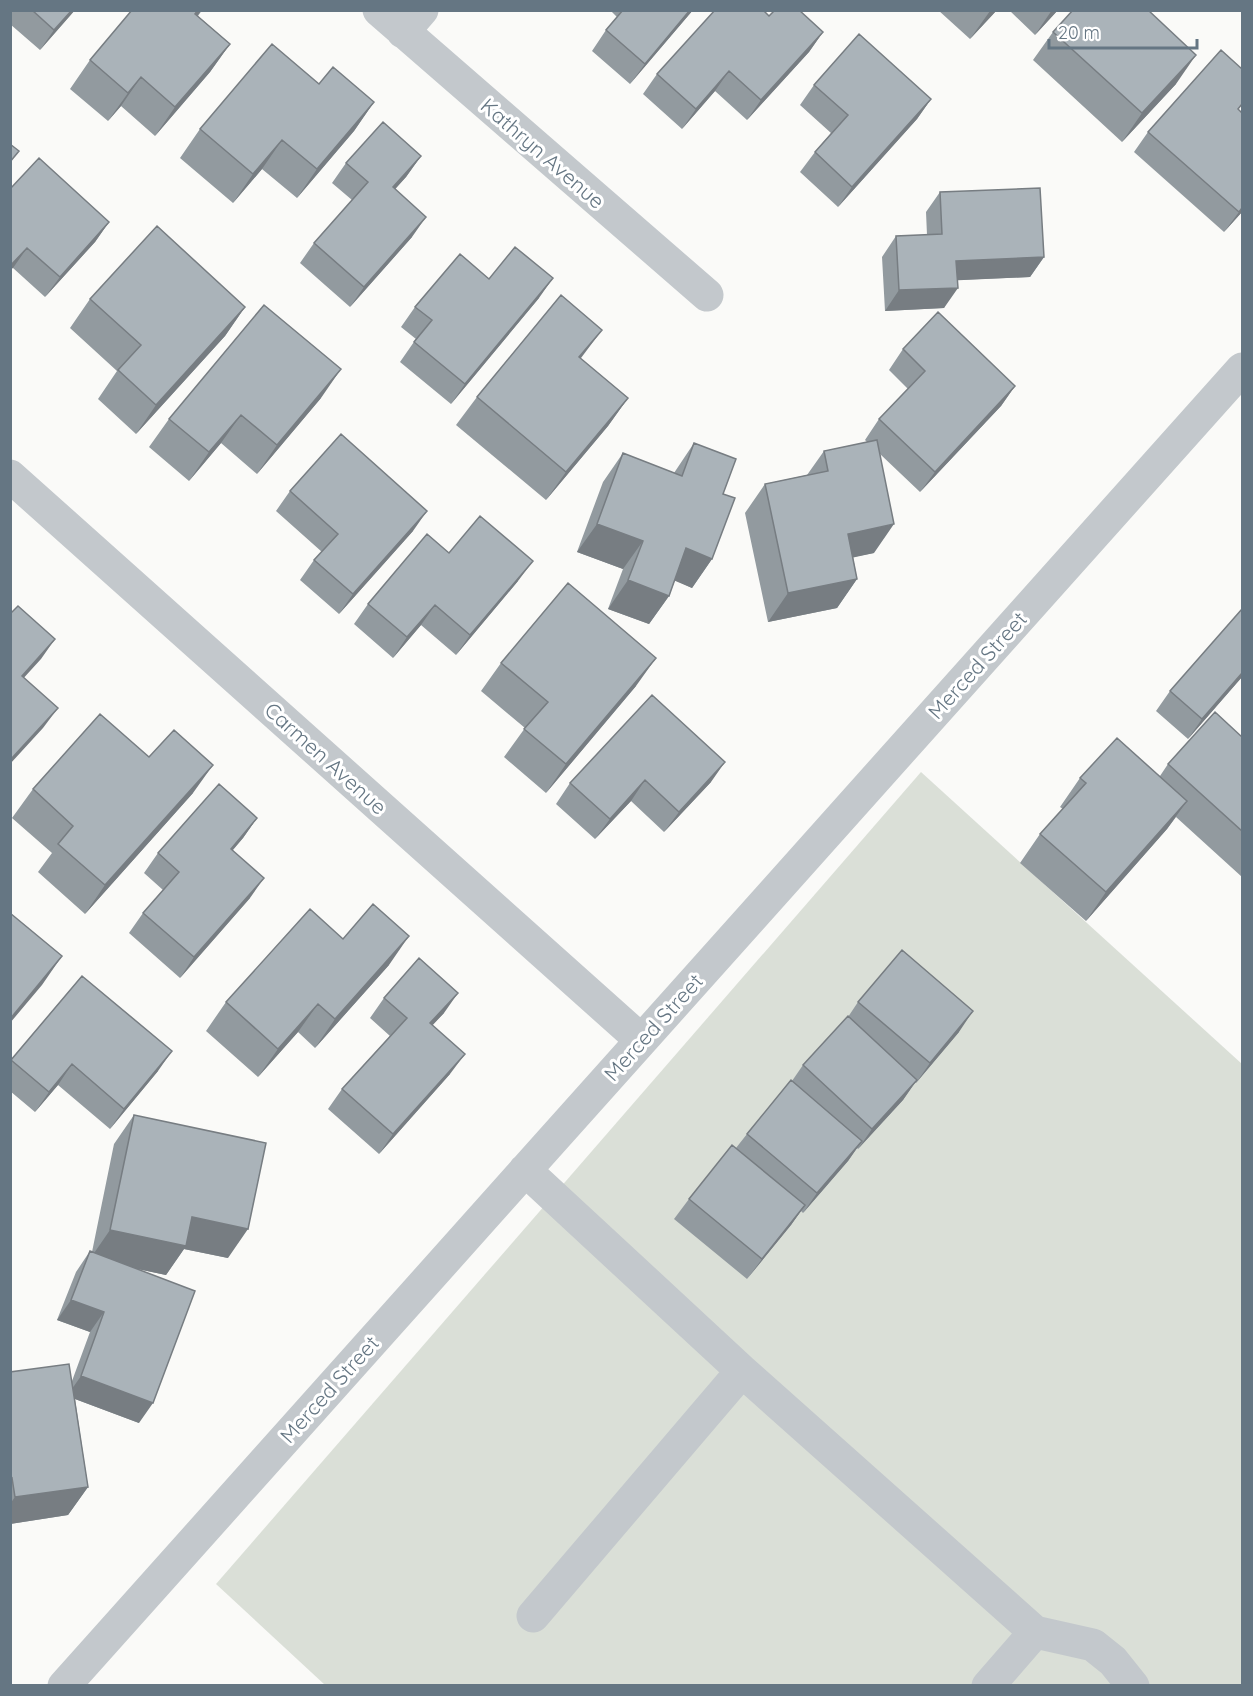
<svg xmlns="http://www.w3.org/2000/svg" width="1253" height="1696" font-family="Quicksand,sans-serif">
  <rect width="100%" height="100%" fill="#fafaf8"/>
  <path fill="#dadfd7" d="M921 772 1242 1064V1685H325L216 1584Z"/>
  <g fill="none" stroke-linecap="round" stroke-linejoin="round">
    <path stroke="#c3c8cc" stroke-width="33" d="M379 10 707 295
      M403 32 422 10
      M10 476 641 1040
      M525 1170 742 1371 1035 1632 988 1686
      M533 1616 742 1371
      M1035 1632 1093 1645 1113 1661 1133 1686
      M64 1686 1242 369"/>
  </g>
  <path fill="#929a9f" d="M10 10H75L40 50 10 24Z
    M132 10H202L198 16 230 44 210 72 155 136 121 106 108 121 70 89 90 60Z
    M610 10H693L630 84 592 51 606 30 617 17Z
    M938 10H997L970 39Z
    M1009 10H1058L1035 35Z
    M769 16 823 32 809 52 747 120 715 91 682 129 643 94 657 74Z
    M1053 32 1176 84 1122 142 1033 60Z
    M319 84 374 102 354 131 297 198 262 169 233 203 180 158 200 129Z
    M814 85 931 99 917 119 838 207 800 172 815 152 831 133 800 105Z
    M1240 111 1242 212 1224 232 1134 152 1148 132Z
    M421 156 406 177 395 189 412 237 350 307 300 263 314 243 352 200 332 183 346 163Z
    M10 189 109 222 95 242 45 297 13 268Z
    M940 192 1044 257 1030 277 957 280 944 308 885 311 882 257 896 236 927 235 926 212Z
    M489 279 539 298 451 404 400 362 416 339 401 327 415 307Z
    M90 299 245 307 225 336 136 434 98 399 117 371 70 328Z
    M903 349 1015 386 1001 406 920 492 880 454 874 553 853 557 857 579 837 608 768 622 745 513 765 484 807 475 824 451 867 442 865 440 879 419 908 389 889 370Z
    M581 359 628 398 608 426 546 500 456 425 477 397Z
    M321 398 257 474 221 443 189 481 149 447 169 419Z
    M694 443 723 494 712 559 692 588 675 580 669 596 649 624 608 609 623 569 577 552 603 482 623 453 674 473Z
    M290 491 413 531 339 614 300 580 314 560 322 552 276 511Z
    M449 553 518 581 456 655 421 625 393 658 354 624 368 604Z
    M501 663 636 686 546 793 504 757 525 728 481 691Z
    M1242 677 1188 739 1156 711 1170 691Z
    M652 695 711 782 664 832 631 801 595 839 556 804 570 783Z
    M1242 737V877L1176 817 1167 829 1086 921 1020 863 1040 834 1063 809 1060 807 1080 778 1160 776 1168 764Z
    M149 757 193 793 85 914 38 872 52 853 12 818 33 789Z
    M257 818 243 838 233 850 250 898 180 978 129 933 143 913 163 890 144 873 158 853Z
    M343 939 389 965 315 1048 298 1032 258 1077 206 1031 226 1002Z
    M82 976 158 1071 110 1129 58 1085 35 1112 10 1091V1061Z
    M384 998 444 1013 432 1025 450 1074 379 1154 328 1109 342 1089 390 1036 370 1018Z
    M858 1002 959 1032 916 1083 915 1082 903 1100 858 1149 857 1148 848 1161 803 1213 801 1211 791 1225 747 1279 674 1219 689 1199 736 1148 747 1134 792 1081 803 1065 848 1017Z
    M134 1115 228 1258 184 1249 166 1275 133 1268 139 1423 75 1399 88 1487 68 1515 10 1524V1372L72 1381 90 1332 57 1320 76 1272 90 1251 92 1252 114 1144Z"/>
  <path fill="#777d82" d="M72 10H75L40 50 54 30Z
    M198 10H202L175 42Z
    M690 10H693L630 84 645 64Z
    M997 10 970 39 990 11Z
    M1052 10H1058L1035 35Z
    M823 32 809 52 747 120 761 100Z
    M230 44 210 72 155 136 175 107Z
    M1196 55 1176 84 1122 142 1142 113Z
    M729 71 715 91 682 129 696 109Z
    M141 77 121 106 108 121 128 93Z
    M931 99 917 119 838 207 852 187Z
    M374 102 354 131 297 198 317 169Z
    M282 140 262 169 233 203 253 174Z
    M421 156 406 177 379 207 393 187Z
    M1242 208V212L1224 232Z
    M426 217 412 237 350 307 364 287Z
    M109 222 95 242 45 297 60 277Z
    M27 248 13 268 10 270V266Z
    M1044 257 1030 277 942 281 956 261Z
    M553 278 539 298 451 404 465 384Z
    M958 288 944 308 885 311 899 290Z
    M245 307 225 336 136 434 156 405Z
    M602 330 581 358 559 385 579 357Z
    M341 369 321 398 257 474 277 445Z
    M1015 386 1001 406 920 492 935 472Z
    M628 398 608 426 546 500 566 472Z
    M241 415 221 443 189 481 209 452Z
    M427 511 413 531 339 614 353 594Z
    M597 524 643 541 623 569 577 552Z
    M894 524 874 553 828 563 848 534Z
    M686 548 712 559 692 588 666 577Z
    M533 561 518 581 456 655 470 635Z
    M857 579 837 608 768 622 788 593Z
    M628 580 669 596 649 624 608 609Z
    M435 605 421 625 393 658 407 637Z
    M55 639 41 659 10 693 22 676Z
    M656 658 636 686 546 793 566 764Z
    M1242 673V677L1188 739 1202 719Z
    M58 708 43 728 10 764 11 759Z
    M725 762 711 782 664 832 679 812Z
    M213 765 193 793 85 914 105 885Z
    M645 780 631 801 595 839 610 819Z
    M1187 801 1167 829 1086 921 1106 892Z
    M257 818 243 838 216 869 231 849Z
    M264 878 250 898 180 978 194 957Z
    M409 936 389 965 315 1048 335 1019Z
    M62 956 42 985 10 1023V1019Z
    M458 993 444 1013 416 1043 430 1023Z
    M318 1004 298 1032 258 1077 278 1049Z
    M973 1011 959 1032 916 1083 930 1063Z
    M172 1051 158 1071 110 1129 124 1109Z
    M465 1054 450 1074 379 1154 393 1134Z
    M72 1064 58 1085 35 1112 49 1092Z
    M917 1080 903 1100 858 1149 872 1129Z
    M862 1141 848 1161 803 1213 817 1193Z
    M805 1205 791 1225 747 1279 762 1259Z
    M192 1217 248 1229 228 1258 184 1249 166 1275 90 1259 110 1230Z
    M71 1300 104 1312 90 1332 57 1320Z
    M81 1376 153 1403 139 1423 67 1396Z
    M88 1487 68 1515 10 1524V1504L15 1497Z"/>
  <path fill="#aab3b9" stroke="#777d82" stroke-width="1.5" d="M32 10H72L54 30Z
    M132 10H198L195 14 230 44 175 107 141 77 128 93 90 60Z
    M623 10H690L645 64 606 30Z
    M715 10H763L769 16 775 10H799L823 32 761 100 729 71 696 109 657 74Z
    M1073 10H1148L1196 55 1142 113 1053 32Z
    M859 34 931 99 852 187 815 152 848 115 814 85Z
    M272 44 319 84 333 67 374 102 317 169 282 140 253 174 200 129Z
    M1221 50 1242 69V104L1238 109 1242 113V208L1239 212 1148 132Z
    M383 122 421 156 393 187 426 217 364 287 314 243 368 182 346 163Z
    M10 144 19 151 10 162Z
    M39 158 109 222 60 277 27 248 10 266V189Z
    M1040 188 1044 257 956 261 958 288 899 290 896 236 942 234 940 192Z
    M157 226 245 307 156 405 118 370 141 345 90 299Z
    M515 247 553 278 465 384 414 342 432 320 415 307 460 254 489 279Z
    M561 295 602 330 579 357 628 398 566 472 477 397Z
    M264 305 341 369 277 445 241 415 209 452 169 419Z
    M938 312 1015 386 935 472 879 419 925 371 903 349Z
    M341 434 427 511 353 594 314 560 338 534 290 491Z
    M877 440 894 524 848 534 857 579 788 593 765 484 828 471 824 451Z
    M694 443 736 459 723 494 735 498 712 559 686 548 669 596 628 580 643 541 597 524 623 453 682 476Z
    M480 516 533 561 470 635 435 605 407 637 368 604 427 534 449 553Z
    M568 583 656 658 566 764 524 729 548 702 501 663Z
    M18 606 55 639 22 676 58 708 11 759 10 614Z
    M1242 609V673L1202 719 1170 691Z
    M652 695 725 762 679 812 645 780 610 819 570 783Z
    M1215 712 1242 737V831L1168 764Z
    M100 714 149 757 174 730 213 765 105 885 58 844 73 826 33 789Z
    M1117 738 1187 801 1106 892 1040 834 1086 783 1080 778Z
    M219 784 257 818 231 849 264 878 194 957 143 913 179 872 158 853Z
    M373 904 409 936 335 1019 318 1004 278 1049 226 1002 310 909 343 939Z
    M10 913 62 956 10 1019Z
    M902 950 973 1011 930 1063 858 1002Z
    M419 958 458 993 430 1023 465 1054 393 1134 342 1089 407 1018 384 998Z
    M82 976 172 1051 124 1109 72 1064 49 1092 11 1060Z
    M848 1016 917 1080 872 1129 803 1065Z
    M791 1080 862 1141 817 1193 747 1134Z
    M134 1115 266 1143 248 1229 192 1217 186 1246 110 1230Z
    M732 1145 805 1205 762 1259 689 1199Z
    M90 1251 195 1291 153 1403 81 1376 104 1312 71 1300Z
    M69 1364 88 1487 15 1497 12 1478 10 1479V1372Z"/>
  <g text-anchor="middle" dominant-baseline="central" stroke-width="6" stroke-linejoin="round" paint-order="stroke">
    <g font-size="21" fill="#657683" stroke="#fff">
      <text transform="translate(543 153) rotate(41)">Kathryn Avenue</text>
      <text transform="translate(977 665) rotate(-48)">Merced Street</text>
      <text transform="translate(326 758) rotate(42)">Carmen Avenue</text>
      <text transform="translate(653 1027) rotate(-48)">Merced Street</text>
      <text transform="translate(329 1389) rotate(-48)">Merced Street</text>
    </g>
  </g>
  <rect width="1253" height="1696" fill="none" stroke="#657683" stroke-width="24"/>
  <path d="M1049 39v9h148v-9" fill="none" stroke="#657683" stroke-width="3"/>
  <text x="1058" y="39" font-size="18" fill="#657683" stroke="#ffffff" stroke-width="4.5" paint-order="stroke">20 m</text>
</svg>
